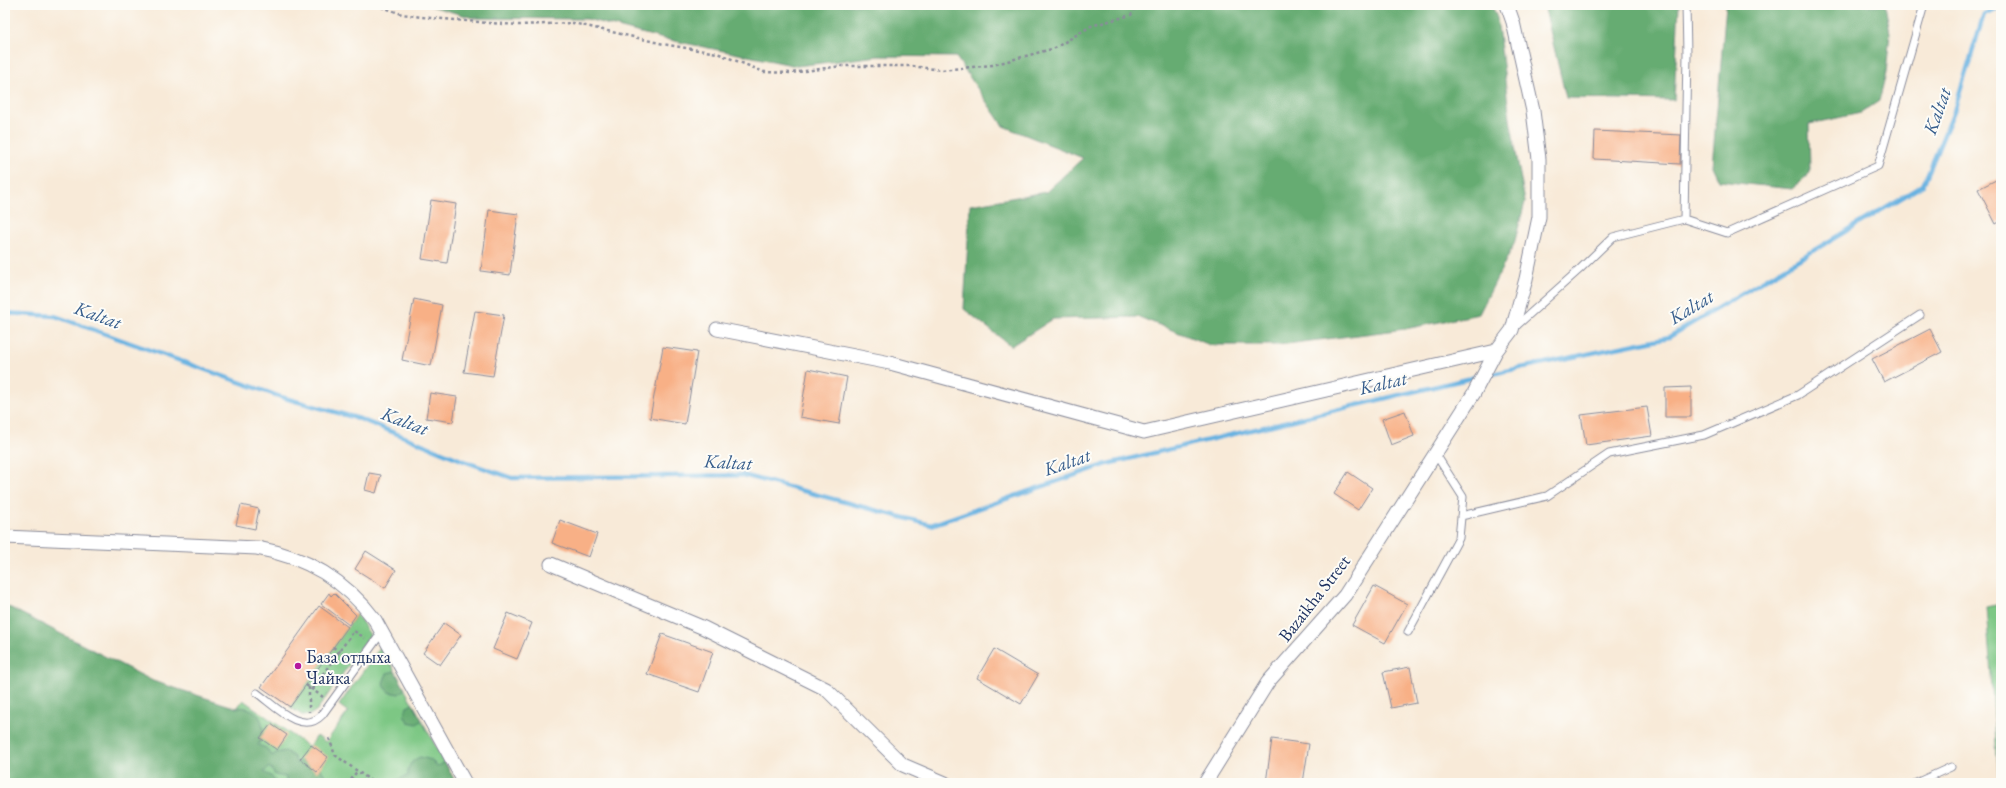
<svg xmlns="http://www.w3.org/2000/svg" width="2006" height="788" font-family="'EB Garamond',serif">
  <rect width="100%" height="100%" fill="#fdfcf7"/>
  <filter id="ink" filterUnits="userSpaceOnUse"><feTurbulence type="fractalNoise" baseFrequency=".025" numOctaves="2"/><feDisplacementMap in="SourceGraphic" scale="8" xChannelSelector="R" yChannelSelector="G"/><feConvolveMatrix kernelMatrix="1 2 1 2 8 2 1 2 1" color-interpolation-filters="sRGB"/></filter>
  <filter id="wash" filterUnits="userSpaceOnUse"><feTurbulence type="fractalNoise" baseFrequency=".012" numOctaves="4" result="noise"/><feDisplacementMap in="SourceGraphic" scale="16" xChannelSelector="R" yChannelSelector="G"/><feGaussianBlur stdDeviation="0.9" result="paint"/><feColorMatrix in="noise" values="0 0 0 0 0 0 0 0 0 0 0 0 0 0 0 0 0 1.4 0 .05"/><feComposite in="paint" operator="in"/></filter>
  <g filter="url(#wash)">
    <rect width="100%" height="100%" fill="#f8ead8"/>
    <path fill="#7dc784" stroke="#4c7b71" d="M2001 604V783H1999L1986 607Z
      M357 614 370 635 317 710 310 715H302L290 707Z
      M381 646 456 783H216L191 770 243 700 309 747 317 736 326 742 348 712 339 705Z"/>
    <path fill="#66ac72" stroke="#406e68" d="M427 5H1492L1497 18 1510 119 1525 202 1514 244 1479 314 1405 329 1279 345H1210L1139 317 1053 319 1011 346 964 309 970 205 1046 192 1083 158 1003 126 956 57 878 56 797 66 660 38 587 19 474 18Z
      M1544 5H1679L1674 100 1566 98Z
      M1726 5H1885L1890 33 1886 73 1879 101 1861 113 1809 124 1810 173 1792 189 1719 181 1712 166Z
      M5 605 153 681 237 708C259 704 270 728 258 745L266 748 272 756 276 753 286 751 294 757 296 763 304 761 317 764 325 775V783H286V777L275 775 270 767 264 772 271 776 277 783H5Z
      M395 671 405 689 399 694 388 692 383 683 387 673Z
      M413 704 422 720 417 724 408 722 404 715 407 707Z
      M420 757 432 760 437 767 445 762 456 783H392L401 778 408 776C407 766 411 761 420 757Z"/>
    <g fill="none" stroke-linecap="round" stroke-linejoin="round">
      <path stroke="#69b2e1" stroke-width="4.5" d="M5 313 55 316 281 397 360 419 469 463 512 478 743 475 931 525 1107 464 1480 376
        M1487 375 1669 337 1923 185 1954 111 1984 14 2001 7"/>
    </g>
    <g id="blocks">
      <path fill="#f8b086" d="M1595 131 1681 135 1680 164 1594 159Z
        M1998 179 2001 184V221L1996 224 1978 189Z
        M431 200 456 204 447 263 422 259Z
        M489 210 518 214 510 275 481 271Z
        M414 299 442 305 431 366 402 360Z
        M475 311 504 315 493 376 464 372Z
        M1930 329 1942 352 1884 382 1872 359Z
        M663 347 697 352 685 424 650 418Z
        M808 369 847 377 839 424 800 417Z
        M1691 387V417H1665V388Z
        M430 393 457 397 453 422 426 418Z
        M1647 407 1652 436 1586 445 1581 415Z
        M1405 411 1414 436 1391 445 1382 419Z
        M1348 472 1372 488 1358 510 1334 494Z
        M369 473 381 475 376 493 365 490Z
        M241 505 259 509 255 529 236 525Z
        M560 520 597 534 589 557 552 543Z
        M366 551 396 570 385 588 355 569Z
        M1374 586 1407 604 1385 643 1352 625Z
        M329 593 331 596 334 593 356 615 349 625 321 604Z
        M319 606 348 627 290 707 261 687Z
        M508 613 532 623 517 659 493 649Z
        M444 623 461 635 440 665 423 653Z
        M662 634 713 652 699 692 647 674Z
        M994 649 1038 675 1021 704 977 678Z
        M1410 667 1417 703 1391 708 1383 672Z
        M271 724 287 735 277 750 260 738Z
        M1272 739 1309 744 1303 783H1266Z
        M311 745 328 757 317 772 300 759Z"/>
    </g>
  </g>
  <g filter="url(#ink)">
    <use href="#blocks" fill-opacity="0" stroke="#8a8c9b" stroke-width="1"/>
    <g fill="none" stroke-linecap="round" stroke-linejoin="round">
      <defs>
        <path id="service" d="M1684 219 1727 233 1878 166 1924 5
          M1514 328 1580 269 1613 237 1684 219 1687 54 1686 5
          M1461 516 1547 496 1609 454 1704 435 1798 395 1920 315
          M1408 632 1459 538 1463 497 1435 453
          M257 693C275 706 302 736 322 715L382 632
          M1916 783 1951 767"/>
        <path id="minor" d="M717 329 890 363 1144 432 1496 351
          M5 537 257 548C307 557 345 580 375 620L465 783
          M551 564 704 628 826 689 903 765 945 783
          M1205 783 1268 682 1345 595 1474 393 1496 351 1512 330 1526 279 1539 217V159L1533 111 1513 22 1507 5"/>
      </defs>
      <use href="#service" stroke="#8a8c9b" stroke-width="9"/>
      <use href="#minor" stroke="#8a8c9b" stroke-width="15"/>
      <path stroke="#8a8c9b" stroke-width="2.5" stroke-dasharray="3 3" stroke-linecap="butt" d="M376 5 402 14 421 17 489 23 518 25 573 23 668 45 717 53 764 72 791 73 841 66H912L941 70 993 65 1055 48 1091 26 1131 15 1137 5
        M333 647 350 659
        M306 685 323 697
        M309 687V712
        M312 689 354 631 365 638
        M329 738 335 755 374 783
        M351 780 357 771"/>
      <use href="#service" stroke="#fff" stroke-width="7"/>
      <use href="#minor" stroke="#fff" stroke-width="13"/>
    </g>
  </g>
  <circle fill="#b5179e" stroke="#fdfcf7" stroke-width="1.5" cx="298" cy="666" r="4"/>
  <g text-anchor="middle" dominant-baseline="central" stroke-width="4" stroke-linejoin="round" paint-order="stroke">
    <g font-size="18" fill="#1b2f5e" stroke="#fdfcf7">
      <text transform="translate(1314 598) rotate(-52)">Bazaikha Street</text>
    </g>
    <g font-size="18" fill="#1b2f5e" stroke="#fdfcf7" text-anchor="start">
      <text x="306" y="656">База отдыха<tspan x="306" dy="21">Чайка</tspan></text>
    </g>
    <g font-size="19" font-style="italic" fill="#365d8c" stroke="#fdfcf7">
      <text transform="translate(1937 111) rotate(-70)">Kaltat</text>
      <text transform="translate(1691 307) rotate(-31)">Kaltat</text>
      <text transform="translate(98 315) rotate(20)">Kaltat</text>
      <text transform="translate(1383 383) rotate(-13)">Kaltat</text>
      <text transform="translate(405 421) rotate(21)">Kaltat</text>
      <text transform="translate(728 462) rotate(3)">Kaltat</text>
      <text transform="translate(1067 462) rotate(-19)">Kaltat</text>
    </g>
  </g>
  <rect width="2006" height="788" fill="none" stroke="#fdfcf7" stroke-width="20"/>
</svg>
